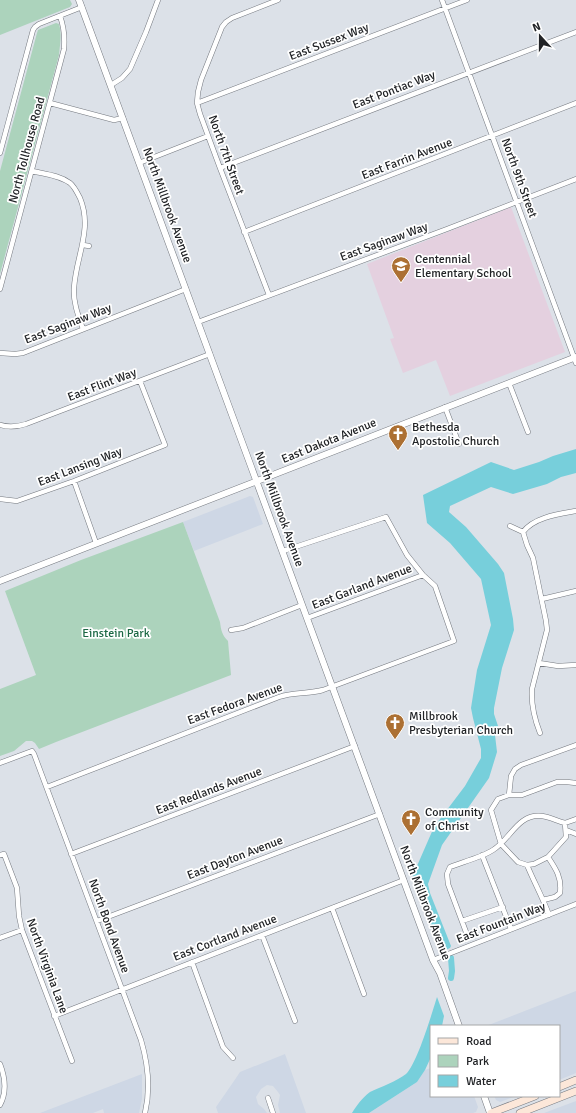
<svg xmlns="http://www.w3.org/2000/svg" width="576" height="1113" font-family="Signika,sans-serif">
  <rect width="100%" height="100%" fill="#dce1e8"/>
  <path fill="#ced7e5" d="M250 496 253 497 263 524 194 551 183 522Z
    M576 991V1073L559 1080V1026H486Z
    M285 1054 306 1113H280L278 1105 280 1095 278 1092 273 1086 267 1085 261 1089 256 1097 258 1104 264 1109 267 1113H218L216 1107 234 1081 240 1072Z
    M431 1068V1096H474L478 1107 476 1112 473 1113H369L417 1082 425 1070Z
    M142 1074V1099L139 1113H104L103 1109 93 1113H40Z
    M494 1096H516L500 1102 496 1100Z
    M576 1101V1113H544Z"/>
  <path fill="#e4d0df" d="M511 207 565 352 450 396 436 360 403 373 390 339 394 338 367 264Z"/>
  <path fill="#acd3bc" d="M0 0H70L72 4 70 7 0 35Z
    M56 23 59 24C62 34 60 44 59 55L0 274V171L37 33 38 30Z
    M183 522 220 622C221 630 222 635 228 641L231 675 56 742 39 749 35 743 32 741H26L14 751 0 756V689L36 675 5 591 81 560Z"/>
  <path fill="#77cfdb" d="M576 449V473L561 477 547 484 513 494 491 487 450 506 449 512 466 527 498 564 504 573 513 619 514 630 502 668 494 708V714L500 732 495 735 497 752 489 778 442 845 428 884 430 893 451 946 450 948 443 951 439 949 410 868 417 866 434 827 465 786 481 758V749L473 718 471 708 477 670 491 625 481 579 450 543 427 523 423 495 491 462 514 470 539 462 553 456Z
    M437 997 444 1016 442 1026H431V1057L425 1070 417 1082 369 1113H352C357 1105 362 1098 370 1092 381 1087 397 1081 406 1074 417 1064 432 1013 437 997Z"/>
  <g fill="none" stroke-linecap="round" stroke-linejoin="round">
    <path stroke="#77cfdb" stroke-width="6" d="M451 978 452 971 451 958"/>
    <defs>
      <path id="minor" d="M442 0 576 363
        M111 85 122 78 130 69 146 32 158 0
        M50 103 114 120 123 118
        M197 103 467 0
        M0 153 33 30 35 27 39 24 82 7
        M139 163 208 136
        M220 168 576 32
        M32 171C44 174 59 175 70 183 74 186 77 192 80 198 93 229 76 256 74 288 73 302 78 315 83 329
        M244 232 576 103
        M83 245 89 246
        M0 289 64 49C65 37 64 27 60 16
        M269 295 220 168 200 114 197 103 198 92 201 80 222 27 226 22 232 18 278 0
        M198 322 447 229 576 179
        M0 353 15 354 23 353 186 289
        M509 383 528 432
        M445 407 459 444
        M0 425C10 428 17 427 26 424L210 354
        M74 481 96 543
        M0 499 17 501 74 481 165 445 140 381
        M510 526 523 532
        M523 532 527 545 533 558 546 621 547 630 532 689C531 705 534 718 540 733
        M523 532C534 517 559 514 576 511
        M542 599 576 591
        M307 618 423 575
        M231 630 243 628 302 605
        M539 663 558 666 576 665
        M0 763 32 751 34 754 141 1040C148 1064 151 1088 145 1113
        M47 787 279 697C293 692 309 694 323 690L454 641 435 586 423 575 407 555 386 517 283 551
        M509 795 511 776 515 769 521 765 576 745
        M565 823 566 837 548 857 534 864 527 865 518 862 501 844 491 810 498 799 509 795H522L557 782H567L576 783
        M566 830 576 834
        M71 854 355 746
        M0 855 4 854 17 888 19 916 22 930 72 1061
        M482 855 511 929
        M527 865C534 882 543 898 549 915
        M543 900 555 897 560 893C562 878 556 869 548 857
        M332 908 364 994
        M97 921 380 814
        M462 921 503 907
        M466 932 448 884 447 874 450 867C463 862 482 857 493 850 510 840 518 813 542 816 550 817 557 821 565 823L576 819
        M262 935 295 1021
        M0 938 22 930
        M433 960 576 904
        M192 962 223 1047 233 1058
        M54 1016 404 880
        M0 1064C5 1077 7 1092 0 1105
        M268 1098 273 1113"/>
      <path id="tertiary" d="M79 0 433 960 440 973 459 1026
        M0 581 576 357
        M484 1096 490 1113"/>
      <path id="secondary" d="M559 1087 576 1080
        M491 1113 535 1096
        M520 1113 576 1091"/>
    </defs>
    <use href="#minor" stroke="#74787f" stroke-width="5.5"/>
    <use href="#tertiary" stroke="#74787f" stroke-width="7"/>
    <use href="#secondary" stroke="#74787f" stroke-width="8"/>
    <use href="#minor" stroke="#fff" stroke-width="4.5"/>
    <use href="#tertiary" stroke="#fff" stroke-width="6"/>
    <use href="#secondary" stroke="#fce7d9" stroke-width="7"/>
  </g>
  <defs>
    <symbol id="school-pin" viewBox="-11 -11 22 30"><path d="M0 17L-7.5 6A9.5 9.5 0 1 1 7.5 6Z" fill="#ac7033" stroke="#fff"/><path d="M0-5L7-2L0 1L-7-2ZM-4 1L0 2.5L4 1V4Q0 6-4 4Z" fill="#fff"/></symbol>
    <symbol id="church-pin" viewBox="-11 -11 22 30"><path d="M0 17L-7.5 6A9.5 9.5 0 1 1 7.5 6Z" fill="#ac7033" stroke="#fff"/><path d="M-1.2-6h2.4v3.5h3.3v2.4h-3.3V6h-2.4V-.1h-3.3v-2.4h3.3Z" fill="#fff"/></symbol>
  </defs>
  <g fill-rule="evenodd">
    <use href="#school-pin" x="390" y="255" width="22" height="30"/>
    <use href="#church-pin" x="387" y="423" width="22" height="30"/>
    <use href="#church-pin" x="384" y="712" width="22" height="30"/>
    <use href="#church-pin" x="400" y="808" width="22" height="30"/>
  </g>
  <g text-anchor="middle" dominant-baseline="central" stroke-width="3.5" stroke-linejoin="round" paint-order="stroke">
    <g font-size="12" fill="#212326" stroke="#fff">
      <text transform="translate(329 42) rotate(-21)">East Sussex Way</text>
      <text transform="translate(394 90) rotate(-21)">East Pontiac Way</text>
      <text transform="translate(27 150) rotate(-75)">North Tollhouse Road</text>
      <text transform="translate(226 155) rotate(70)">North 7th Street</text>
      <text transform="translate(407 159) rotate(-21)">East Farrin Avenue</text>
      <text transform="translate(519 178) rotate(70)">North 9th Street</text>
      <text transform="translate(167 205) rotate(70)">North Millbrook Avenue</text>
      <text transform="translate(384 242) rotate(-20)">East Saginaw Way</text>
      <text transform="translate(68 324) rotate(-21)">East Saginaw Way</text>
      <text transform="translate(102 385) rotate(-21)">East Flint Way</text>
      <text transform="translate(329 441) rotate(-22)">East Dakota Avenue</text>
      <text transform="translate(80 467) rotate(-21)">East Lansing Way</text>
      <text transform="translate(279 509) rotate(70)">North Millbrook Avenue</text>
      <text transform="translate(362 587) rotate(-21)">East Garland Avenue</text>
      <text transform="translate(235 704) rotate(-20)">East Fedora Avenue</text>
      <text transform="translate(209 791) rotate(-21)">East Redlands Avenue</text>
      <text transform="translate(235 858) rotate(-21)">East Dayton Avenue</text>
      <text transform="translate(425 903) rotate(69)">North Millbrook Avenue</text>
      <text transform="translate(501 923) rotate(-21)">East Fountain Way</text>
      <text transform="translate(109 926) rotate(70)">North Bond Avenue</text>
      <text transform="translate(225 938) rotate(-21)">East Cortland Avenue</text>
      <text transform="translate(47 966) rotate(70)">North Virginia Lane</text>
    </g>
    <g font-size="12" fill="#212326" stroke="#fff" text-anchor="start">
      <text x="415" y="259">Centennial<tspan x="415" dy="14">Elementary School</tspan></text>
      <text x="412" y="427">Bethesda<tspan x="412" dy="14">Apostolic Church</tspan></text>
      <text x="409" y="716">Millbrook<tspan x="409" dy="14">Presbyterian Church</tspan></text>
      <text x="425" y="812">Community<tspan x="425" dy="14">of Christ</tspan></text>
    </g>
    <g font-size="12" fill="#1b6744" stroke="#fff">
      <text x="116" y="633">Einstein Park</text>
    </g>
  </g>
  <rect x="430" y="1025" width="130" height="72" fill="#ffffff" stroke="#a6a7a8"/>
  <rect x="438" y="1038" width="20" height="6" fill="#fce7d9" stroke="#a6a7a8"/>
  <text x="466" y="1045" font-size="12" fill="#212326">Road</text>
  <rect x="438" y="1055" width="20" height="12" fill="#acd3bc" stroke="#a6a7a8"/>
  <text x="466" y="1065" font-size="12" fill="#212326">Park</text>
  <rect x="438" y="1075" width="20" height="12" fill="#77cfdb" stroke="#a6a7a8"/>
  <text x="466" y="1085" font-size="12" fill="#212326">Water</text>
  <g transform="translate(540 36) rotate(339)" stroke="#ffffff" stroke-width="3" paint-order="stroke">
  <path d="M0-3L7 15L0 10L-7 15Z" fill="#212326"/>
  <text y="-6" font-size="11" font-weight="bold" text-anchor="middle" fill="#212326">N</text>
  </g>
</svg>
